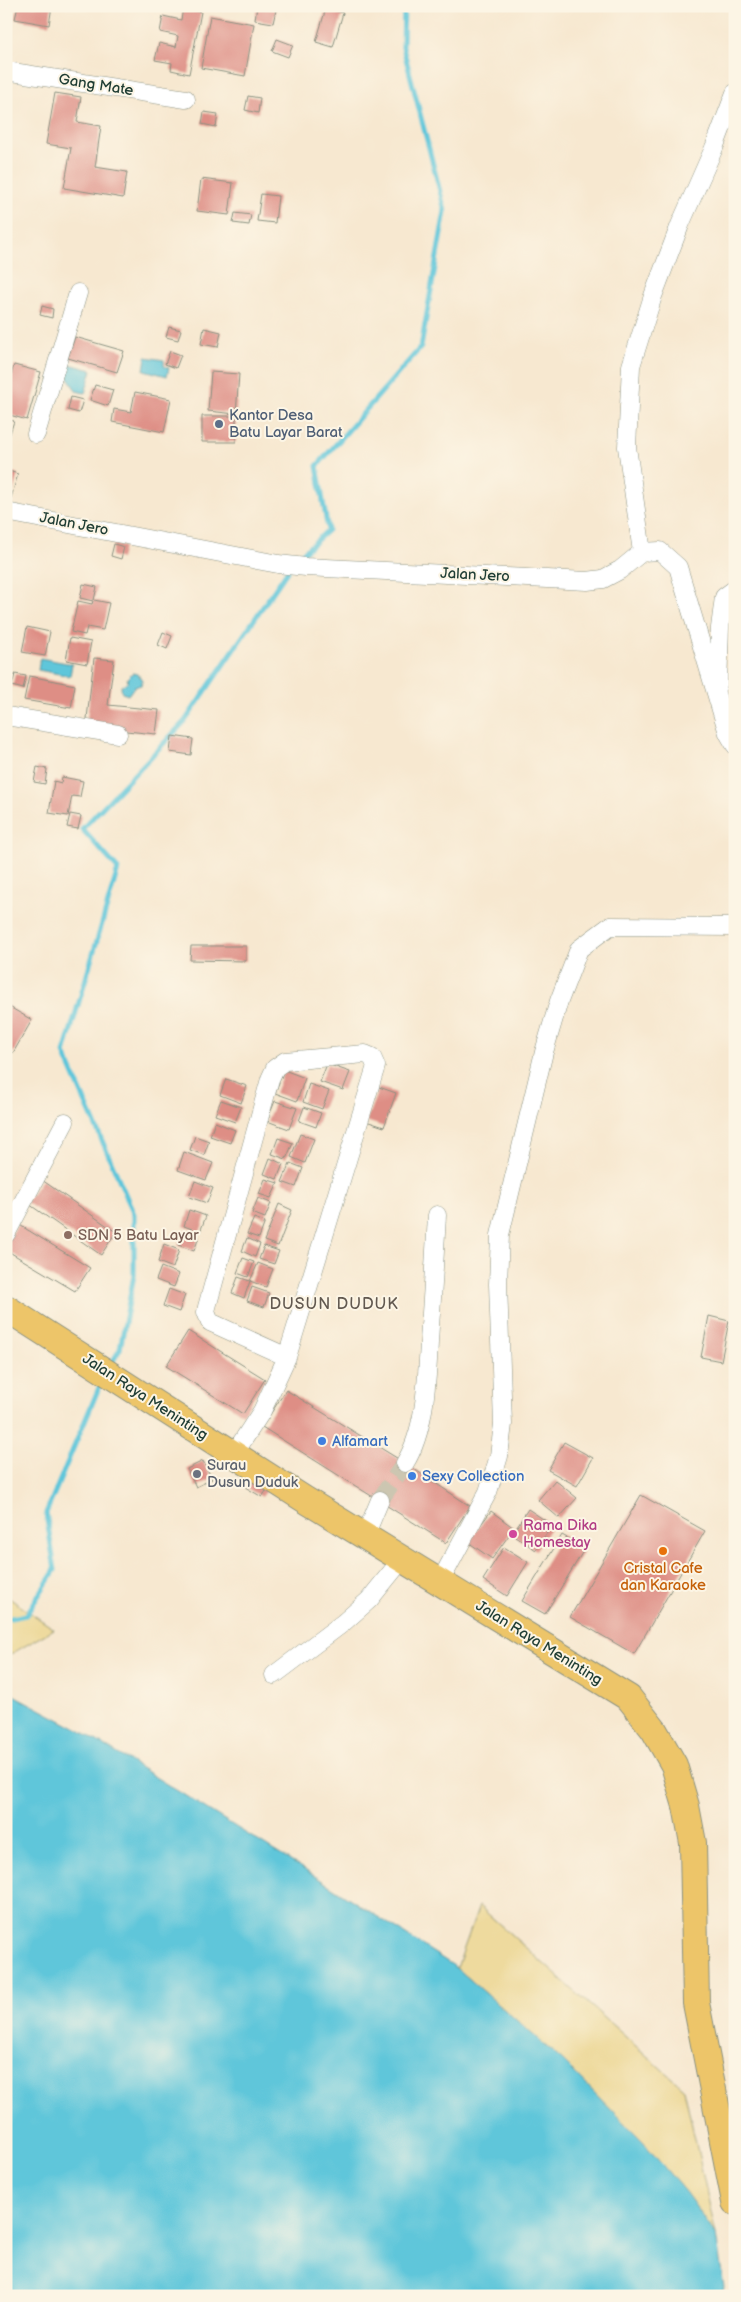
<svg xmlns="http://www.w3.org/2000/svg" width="741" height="2302" font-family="'Balsamiq Sans',sans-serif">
  <rect width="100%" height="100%" fill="#fcf5e5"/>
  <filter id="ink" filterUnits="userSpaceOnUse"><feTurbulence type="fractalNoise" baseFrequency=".02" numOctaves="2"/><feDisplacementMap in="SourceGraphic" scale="10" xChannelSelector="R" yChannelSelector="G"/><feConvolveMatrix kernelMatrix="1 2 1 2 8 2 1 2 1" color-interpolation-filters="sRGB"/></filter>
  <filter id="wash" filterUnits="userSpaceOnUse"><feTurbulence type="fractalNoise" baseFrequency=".0096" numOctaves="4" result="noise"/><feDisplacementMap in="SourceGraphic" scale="20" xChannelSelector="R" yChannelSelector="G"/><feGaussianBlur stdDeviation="1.12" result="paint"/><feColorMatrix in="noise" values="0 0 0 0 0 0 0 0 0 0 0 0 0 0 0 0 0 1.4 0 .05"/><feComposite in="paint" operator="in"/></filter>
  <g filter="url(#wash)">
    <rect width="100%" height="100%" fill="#f7e8d0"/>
    <path fill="#eeda9e" stroke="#868c69" d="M6 1596 54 1629 6 1657Z
      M479 1906 684 2089 716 2235C641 2130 553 2053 457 1968Z"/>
    <path fill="#5ec6da" stroke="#3e8287" d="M146 357 164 360V366L169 368 167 376 144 370Z
      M69 364 92 370 85 393 76 391 66 373Z
      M40 658 72 664 70 676 38 670Z
      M132 673 138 674 142 680 141 685 134 687 128 695 122 693 121 686 128 682 127 678Z
      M6 1691 81 1731 321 1880 457 1968 564 2062 643 2142 686 2193 716 2235 724 2287 722 2296H6Z"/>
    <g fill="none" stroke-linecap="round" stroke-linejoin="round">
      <path stroke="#5ec6da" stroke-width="5" d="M294 561 328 530 317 466 421 347 445 211 403 47 404 6
        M110 1366 120 1349 134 1275V1214L64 1053 118 869 82 829 185 721 288 570
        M6 1619 26 1615 55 1570 46 1513 103 1378"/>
    </g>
    <g id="blocks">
      <path fill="#de8e85" d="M18 6H52L49 25 15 19Z
        M257 6 276 10 273 23 255 20Z
        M183 8 201 12 189 74 171 70 172 63 155 60 159 43 176 47 178 36 160 32 163 16 181 20Z
        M326 8 343 13 333 47 316 42Z
        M210 16 254 24 245 76 201 68Z
        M277 39 293 45 288 57 272 51Z
        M55 93 81 97 77 122 101 126 95 167 127 172 123 198 64 188 71 148 46 144Z
        M248 96 260 98 258 113 245 110Z
        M204 112 218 114 216 127 202 124Z
        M201 179 233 183 229 215 197 211Z
        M261 194 278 196 275 223 257 221Z
        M235 213 251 215 249 225 233 223Z
        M42 306 53 309 52 318 40 315Z
        M169 327 181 330 178 340 166 337Z
        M204 328 221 332 218 347 201 344Z
        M75 337 124 351 117 372 68 358Z
        M170 351 181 355 176 368 165 364Z
        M14 365 41 372 27 420 6 414V391Z
        M211 372 239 374 236 414 208 411Z
        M95 385 113 390 108 406 90 400Z
        M135 392 171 399 164 432 112 422 114 409 131 412Z
        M71 397 83 400 79 413 68 410Z
        M202 416H236V442H202Z
        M6 419 14 421 7 443 6 442Z
        M6 470 18 474 11 498 6 496Z
        M114 544 124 547 121 559 111 556Z
        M83 584 97 587 94 600 109 603 103 630 87 627 85 635 71 632 78 601 92 604 93 601 80 598Z
        M27 627 50 632 45 656 22 652Z
        M163 632 172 636 167 649 158 645Z
        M70 638 91 642 87 664 66 660Z
        M94 658 114 660 108 705 159 710 156 734 86 727Z
        M15 674 26 676 23 689 12 686Z
        M29 676 75 685 71 708 24 700Z
        M172 736 193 739 191 755 170 752Z
        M37 767 47 769 45 784 34 782Z
        M62 777 83 781 80 797 72 796 68 816 49 813 54 781 61 783Z
        M70 814 81 816 78 829 67 827Z
        M191 946H246V961L190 960Z
        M6 1005 32 1020 13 1053 6 1049Z
        M327 1064 350 1072 343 1090 320 1082Z
        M284 1070 305 1078 297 1101 275 1093Z
        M226 1079 247 1086 241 1103 220 1095Z
        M309 1084 329 1091 322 1109 303 1102Z
        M379 1087 396 1093 384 1127 366 1121Z
        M221 1100 241 1107 235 1122 215 1115Z
        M275 1101 297 1108 289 1129 267 1121Z
        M304 1107 321 1113 316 1127 299 1121Z
        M215 1122 235 1130 230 1143 210 1136Z
        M300 1134 314 1139 305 1163 291 1157Z
        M195 1136 209 1141 204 1155 190 1150Z
        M278 1138 293 1143 286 1159 272 1154Z
        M184 1152 213 1163 206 1180 178 1170Z
        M270 1158 283 1164 277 1179 264 1174Z
        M290 1163 303 1168 296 1187 282 1182Z
        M265 1179 278 1183 271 1198 259 1194Z
        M42 1180 116 1232 101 1255 26 1202Z
        M195 1181 213 1188 207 1203 189 1197Z
        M258 1198 271 1203 265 1218 252 1213Z
        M279 1204 292 1210 278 1246 264 1241Z
        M189 1210 206 1216 200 1232 184 1226Z
        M254 1218 265 1222 259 1238 247 1234Z
        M18 1224 90 1268 75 1291 6 1250V1243Z
        M183 1231 199 1237 194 1251 178 1245Z
        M247 1238 260 1244 255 1257 242 1251Z
        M164 1244 179 1250 173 1268 158 1262Z
        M264 1246 279 1251 274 1264 259 1259Z
        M243 1258 254 1262 248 1277 237 1273Z
        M258 1263 273 1269 266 1287 250 1281 244 1298 232 1293 238 1277 250 1281Z
        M161 1267 179 1274 174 1287 156 1280Z
        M252 1287 269 1293 264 1307 247 1301Z
        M169 1289 185 1295 179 1312 163 1306Z
        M709 1316 729 1321 721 1361 701 1357Z
        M188 1331 265 1379 243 1414 166 1366Z
        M286 1390 405 1463 470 1506 446 1543 262 1427Z
        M564 1442 593 1458 577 1486 548 1470Z
        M203 1461 212 1479 196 1487 187 1469Z
        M251 1478 268 1488 262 1497 245 1487Z
        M555 1480 577 1498 559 1518 538 1500Z
        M641 1495 705 1531 634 1654 570 1617Z
        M528 1509 552 1525 536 1550 512 1534Z
        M491 1511 514 1528 492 1559 468 1542Z
        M562 1535 585 1548 545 1614 522 1601Z
        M504 1547 528 1562 507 1596 483 1580Z"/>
    </g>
  </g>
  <g filter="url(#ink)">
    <use href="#blocks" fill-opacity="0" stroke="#8b9282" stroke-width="1"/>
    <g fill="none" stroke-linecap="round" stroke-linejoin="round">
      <path stroke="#ccc6b1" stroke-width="18" stroke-dasharray="18 9" stroke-linecap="butt" d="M380 1500 405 1463"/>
      <defs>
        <path id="minor" d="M6 71 186 99
          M36 434 78 293
          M6 512 278 564 306 567 587 581 603 579 620 570 642 552 660 551 678 567 728 733 735 745
          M642 552 627 447 631 366 653 296 680 225 714 148 735 93
          M718 685 720 628 724 597 735 589
          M6 716 118 734
          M6 1234 65 1122
          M234 1454 262 1411 287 1357 376 1066 372 1057 365 1054 285 1061 275 1068 270 1079 207 1307 206 1312 210 1322 287 1357
          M405 1463C428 1426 427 1368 430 1326 433 1289 435 1252 437 1215
          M365 1536 380 1500
          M440 1582 488 1492 499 1456 503 1424 498 1284 500 1235 544 1052 559 1001 579 949 610 926 735 927
          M274 1675 343 1623 369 1600 403 1558"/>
        <path id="highway" d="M6 1308 304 1499 629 1698 654 1730 674 1765 686 1806 693 1843 696 2003 735 2202"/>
      </defs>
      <use href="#minor" stroke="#8b9282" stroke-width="19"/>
      <use href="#highway" stroke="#8b9282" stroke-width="28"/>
      <use href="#minor" stroke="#fff" stroke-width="18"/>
      <use href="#highway" stroke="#edc569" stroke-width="26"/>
    </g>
  </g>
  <circle fill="#5c6f8a" stroke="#fcf5e5" stroke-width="2" cx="219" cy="424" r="5"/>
  <circle fill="#8d6e63" stroke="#fcf5e5" stroke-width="2" cx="68" cy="1235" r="5"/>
  <g fill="#3f7fe0" stroke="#fcf5e5" stroke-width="2">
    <circle cx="322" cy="1441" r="5"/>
    <circle cx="412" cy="1476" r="5"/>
  </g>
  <circle fill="#6b7280" stroke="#fcf5e5" stroke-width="2" cx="197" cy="1474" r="5"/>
  <circle fill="#d1479c" stroke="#fcf5e5" stroke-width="2" cx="513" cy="1534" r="5"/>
  <circle fill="#e8710a" stroke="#fcf5e5" stroke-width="2" cx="663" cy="1551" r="5"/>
  <g text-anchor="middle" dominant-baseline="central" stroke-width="4" stroke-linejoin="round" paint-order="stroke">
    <g font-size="15" fill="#1f3d34" stroke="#fcf5e5">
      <text transform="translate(96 85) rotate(9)">Gang Mate</text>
      <text transform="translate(74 524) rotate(11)">Jalan Jero</text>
      <text transform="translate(475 575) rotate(3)">Jalan Jero</text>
      <text transform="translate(145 1397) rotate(33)">Jalan Raya Meninting</text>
      <text transform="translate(539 1643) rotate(32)">Jalan Raya Meninting</text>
    </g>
    <g font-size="15" fill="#4e5e75" stroke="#fcf5e5" text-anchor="start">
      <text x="229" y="415">Kantor Desa<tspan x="229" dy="17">Batu Layar Barat</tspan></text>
    </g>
    <g font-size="15" fill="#785e54" stroke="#fcf5e5" text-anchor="start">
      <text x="78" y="1235">SDN 5 Batu Layar</text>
    </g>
    <g font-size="15" fill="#366cbe" stroke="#fcf5e5" text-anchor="start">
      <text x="332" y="1441">Alfamart</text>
      <text x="422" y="1476">Sexy Collection</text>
    </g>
    <g font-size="15" fill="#5b616d" stroke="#fcf5e5" text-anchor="start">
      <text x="207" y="1465">Surau<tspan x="207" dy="17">Dusun Duduk</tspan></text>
    </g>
    <g font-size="15" fill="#b23c85" stroke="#fcf5e5" text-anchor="start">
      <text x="523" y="1525">Rama Dika<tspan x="523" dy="17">Homestay</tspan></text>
    </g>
    <g font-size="15" fill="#c56008" stroke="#fcf5e5">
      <text x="663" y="1568">Cristal Cafe<tspan x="663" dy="17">dan Karaoke</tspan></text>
    </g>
    <g font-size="16" letter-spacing="1" fill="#625950" stroke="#fcf5e5">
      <text x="334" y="1304">DUSUN DUDUK</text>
    </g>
  </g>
  <rect width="741" height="2302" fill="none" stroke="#fcf5e5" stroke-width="25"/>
</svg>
